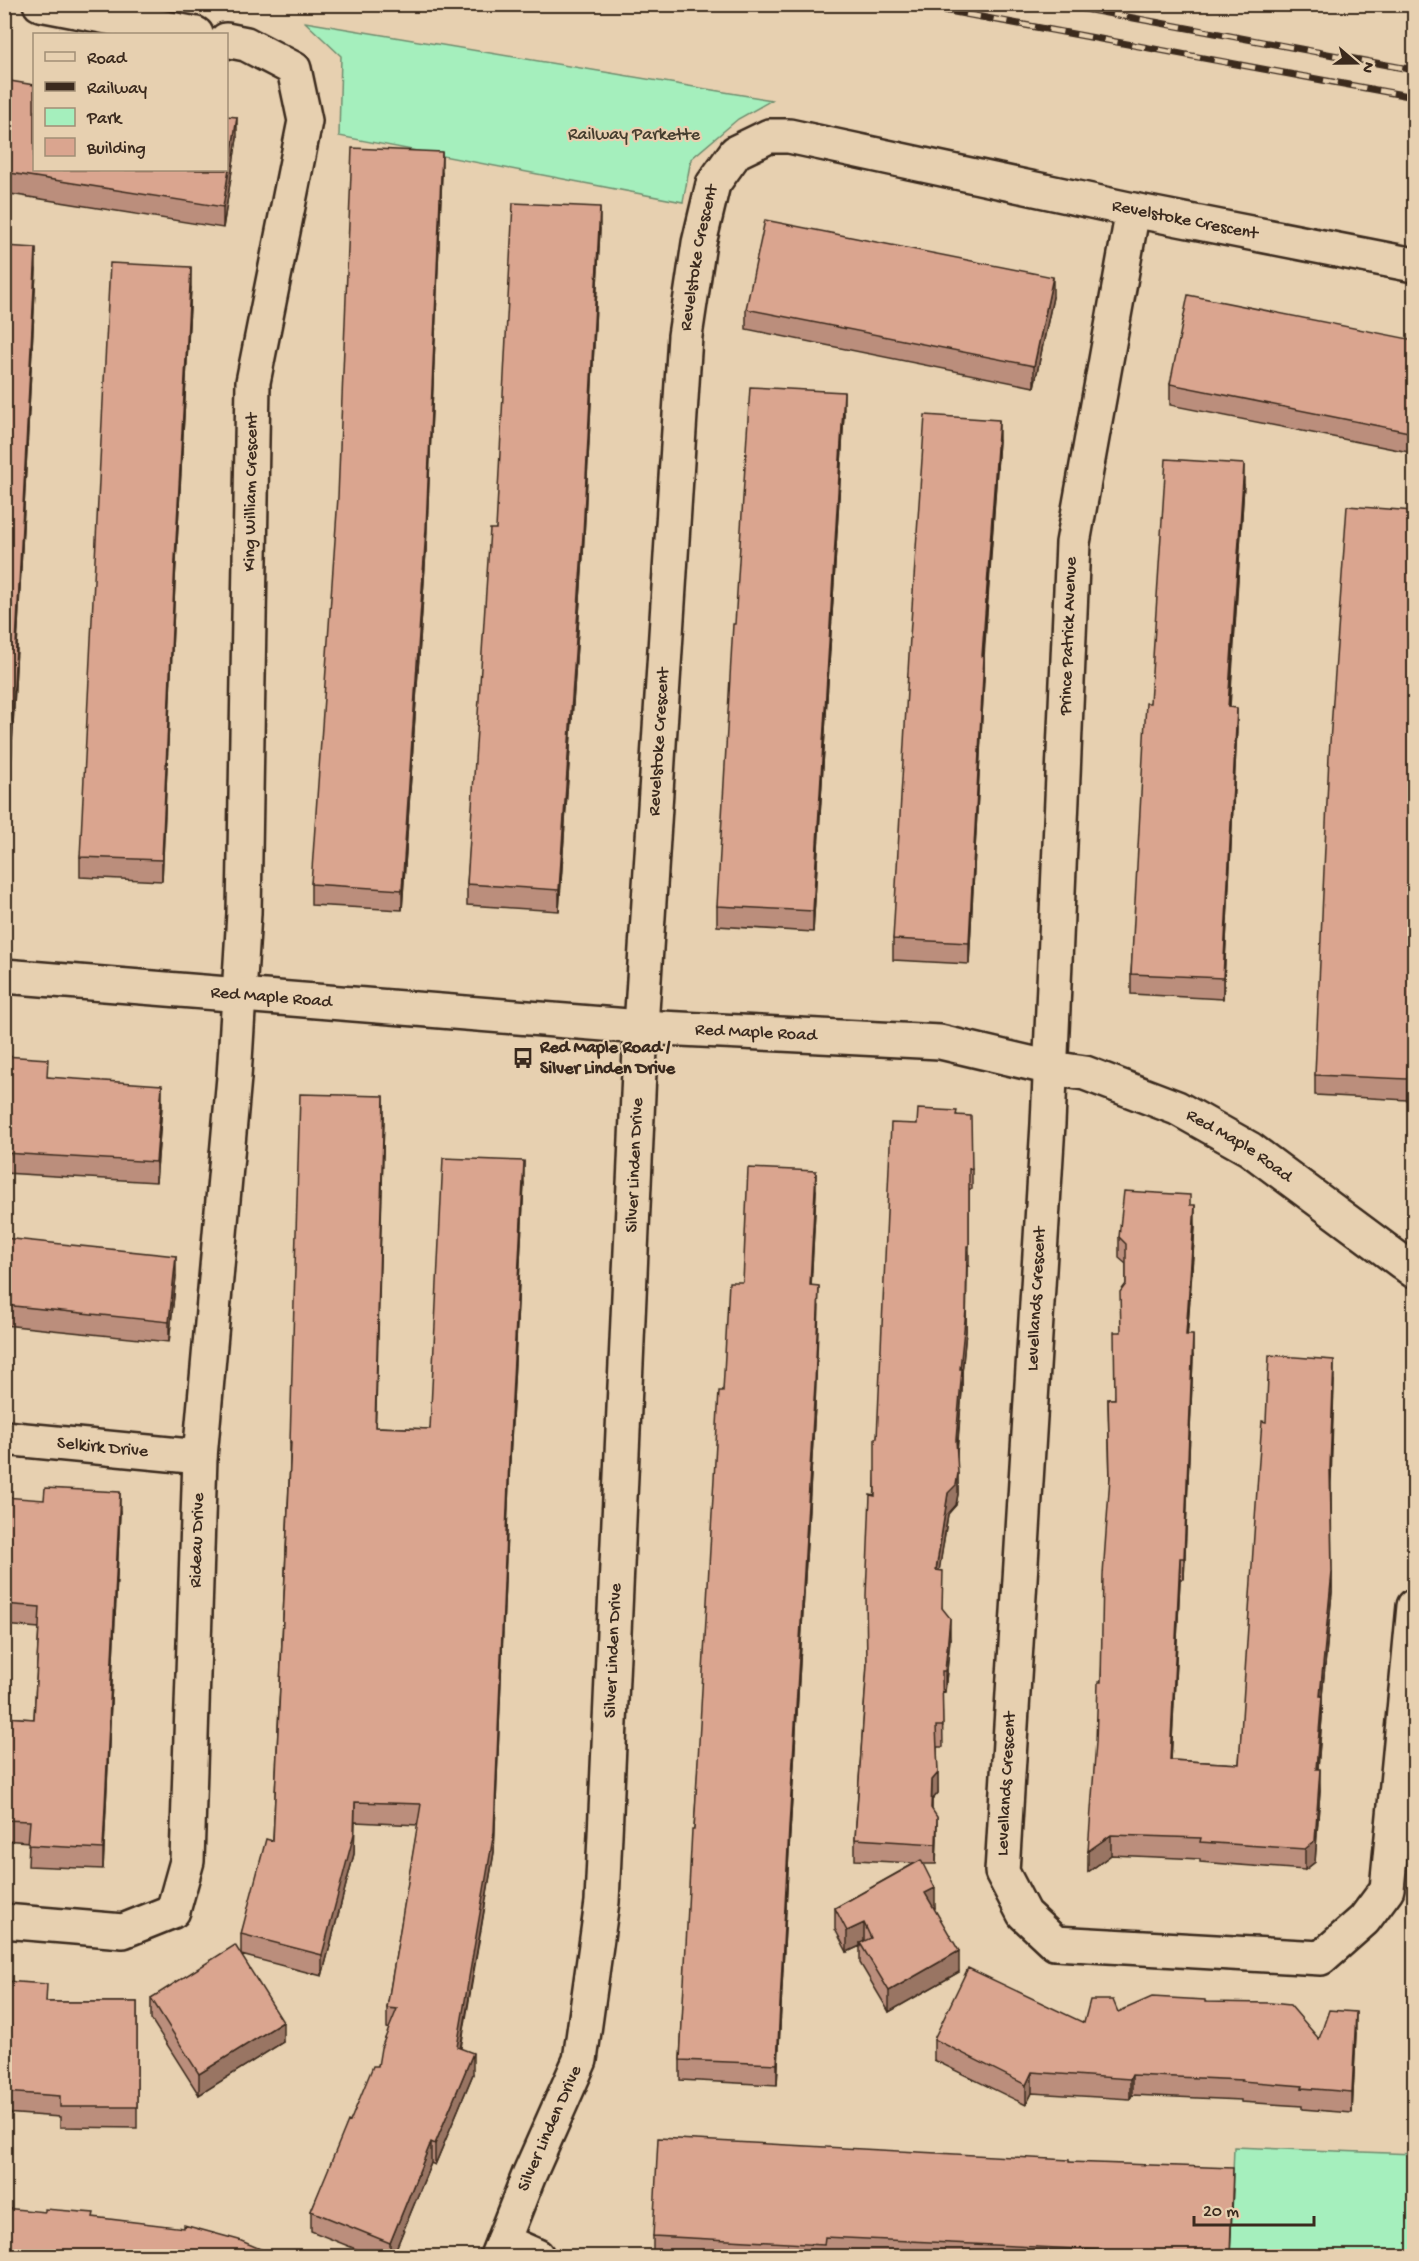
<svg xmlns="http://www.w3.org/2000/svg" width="1419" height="2261" font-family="'Gochi Hand',sans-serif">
  <rect width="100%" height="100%" fill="#e7d0b0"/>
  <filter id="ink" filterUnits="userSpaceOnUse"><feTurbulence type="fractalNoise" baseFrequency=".0167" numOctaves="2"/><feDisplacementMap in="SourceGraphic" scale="12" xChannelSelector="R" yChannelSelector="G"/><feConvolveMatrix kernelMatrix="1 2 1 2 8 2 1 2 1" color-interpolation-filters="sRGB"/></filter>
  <g filter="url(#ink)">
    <path fill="#a5efbd" stroke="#708c6e" stroke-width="1.5" d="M305 22 772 100 738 119 691 159 683 202 339 136 341 56Z
      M1234 2147 1414 2154V2256H1230Z"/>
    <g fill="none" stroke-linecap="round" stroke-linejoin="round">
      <defs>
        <g id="minor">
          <path d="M40 4 196 34"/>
          <path d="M1133 210 1073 543 1048 1124 1002 1872 1024 1914 1055 1943 1321 1958 1364 1920 1387 1889 1414 1606"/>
          <path id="s1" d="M4 1438 200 1457"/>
          <path id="s2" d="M4 1921 123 1931 173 1911 187 1861 200 1457 234 1077 244 913 253 382 305 121 294 69 246 44 226 40"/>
          <path d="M503 2241 537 2256"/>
          <path id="s3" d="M497 2256 529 2175 580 2060 602 1902 641 1027 685 336 699 243 713 184 736 152 769 136H789L1133 210 1414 265"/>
        </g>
        <g id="tertiary">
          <path id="s4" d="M4 976 641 1027 940 1042 1051 1068 1085 1073 1177 1108 1250 1149 1414 1271"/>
        </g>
      </defs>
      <use href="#minor" stroke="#3b2a1e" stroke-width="38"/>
      <use href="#tertiary" stroke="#3b2a1e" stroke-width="38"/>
      <use href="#minor" stroke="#e7d0b0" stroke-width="33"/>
      <use href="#tertiary" stroke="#e7d0b0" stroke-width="33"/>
      <defs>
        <path id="rail" d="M911 4 1414 97
          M1058 4 1414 70"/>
      </defs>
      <use href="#rail" stroke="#3b2a1e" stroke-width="7"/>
      <use href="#rail" stroke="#e7d0b0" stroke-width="4.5" stroke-dasharray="14" stroke-linecap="butt"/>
    </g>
    <path fill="#bb8e7b" stroke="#3b2a1e" stroke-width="1.5" d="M4 80 237 138 223 228 4 193Z
      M442 172 426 550 402 910 311 905V884Z
      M600 228 583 555 559 911 467 905V884L496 529Z
      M4 246 36 269 5 884H4Z
      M191 287 175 580 162 881 80 877V857Z
      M1053 297 1034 387 746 329V309Z
      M1414 340V453L1170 405V384Z
      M844 413 813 932 717 926V906Z
      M999 440 984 657V677L969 964 893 960V939Z
      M1244 484 1230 707 1237 728 1223 999 1131 994V974L1150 703Z
      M1414 511V923L1407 1100 1315 1095V1075Z
      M4 1056 48 1077 162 1105 156 1182 4 1173Z
      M957 1115 972 1169V1189H969V1266H967L966 1331 962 1373V1390L957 1454 958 1494 956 1505 948 1514 939 1570 942 1608 950 1638 945 1692 942 1691 943 1747H937L938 1793 932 1800V1809L937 1837 936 1864H922L935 1908 934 1909 959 1972 889 2012 860 1963V1946L847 1952 835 1929V1908L915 1863 855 1860V1839L867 1667 877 1438 917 1124Z
      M384 1116 375 1427 430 1429 524 1182 509 1480 494 1852 461 2048 473 2074 435 2165 431 2163 393 2256H373L311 2231V2211L350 2122 378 2066 389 2029 387 2028V2008L418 1825 355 1822 354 1854 322 1976 241 1955 283 2042 199 2095 151 2019V1998L241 1954V1934L273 1841 290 1462V1442Z
      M816 1191 811 1285 819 1306 815 1405 789 1849 777 2085 680 2080V2060L694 1830 723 1391 743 1282Z
      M1190 1205 1195 1226 1187 1335 1193 1356 1184 1579H1180L1171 1760 1239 1764 1266 1422 1334 1381 1331 1484 1332 1592 1322 1696V1717L1318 1769 1320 1790 1315 1862 1305 1870 1200 1862V1859L1111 1855 1088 1872 1101 1682 1110 1482 1108 1399H1115L1126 1284V1264L1119 1258V1237Z
      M4 1238 176 1276 169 1342 4 1325Z
      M4 1497 120 1512 103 1869 28 1866 29 1842 4 1840V1717L34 1719 39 1628 4 1625Z
      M4 1981 47 2002H137V2128L60 2127V2117L4 2113Z
      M1205 2002 1319 2039 1356 2033 1352 2113 1302 2109V2106L1241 2102V2100L1132 2095 1130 2099 1032 2093 1026 2105 934 2060V2039L1084 2023 1118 2012Z
      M1069 2162 1233 2189 1230 2256H653V2236Z"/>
    <path fill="#997464" stroke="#3b2a1e" stroke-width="1.5" d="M237 117V138L223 228V207Z
      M442 152V172L426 550 402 910V890Z
      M600 207V228L583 555 559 911V890Z
      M36 248V269L5 884V863Z
      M191 267V287L175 580 162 881V860L175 560Z
      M1053 277V297L1034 387V366Z
      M844 392V413L813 932V911Z
      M999 420V440L982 677V656Z
      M1244 464V484L1228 728V707Z
      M984 657V677L969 964V943Z
      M1237 708V728L1223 999V978Z
      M1414 903V923L1407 1100V1079Z
      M162 1085V1105L156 1182V1162Z
      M384 1096V1116L375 1447V1427Z
      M524 1161V1182L509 1480 494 1852 457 2067V2047L509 1459Z
      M816 1171V1191L810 1306V1285Z
      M1195 1205V1226L1186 1356V1335Z
      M967 1246 966 1331 962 1373V1390L956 1461V1440Z
      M176 1256V1276L169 1342V1322Z
      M819 1286 815 1405 789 1849 777 2085V2064L789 1828Z
      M1193 1335V1356L1184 1579V1558Z
      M1334 1360V1381L1330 1489V1468Z
      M958 1473V1494L956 1505 948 1514 936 1591V1570L948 1493Z
      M120 1492V1512L103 1869V1849Z
      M1180 1558V1579L1170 1781V1760Z
      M1332 1572V1592L1320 1717V1696Z
      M950 1618V1638L945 1692V1671Z
      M1322 1696V1717L1316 1790V1769Z
      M1320 1769V1790L1315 1862 1305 1870V1849Z
      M938 1773V1793L932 1800 931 1829 932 1780Z
      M355 1802 354 1854 322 1976V1955Z
      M937 1817V1837L936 1864V1844Z
      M1111 1835V1855L1088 1872V1851Z
      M935 1888V1908L925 1913V1893Z
      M864 1923V1944L860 1943V1946L847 1952V1931Z
      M959 1951V1972L889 2012V1991Z
      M1356 2012V2033L1352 2113V2092Z
      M283 2022V2042L199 2095V2074Z
      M473 2053V2074L435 2165V2144Z
      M1032 2072V2093L1026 2105V2085Z
      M1132 2075V2095L1130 2099V2079Z
      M431 2142V2163L393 2256H390V2243Z"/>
    <path fill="#daa58f" stroke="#3b2a1e" stroke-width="1.5" d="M4 80 34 85V170H226V116L237 117 223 207 4 172Z
      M352 148 442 152 426 529 402 890 311 884 338 497Z
      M513 203 600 207 583 535 559 890 467 884 490 529H496Z
      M765 220 1053 277 1034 366 746 309Z
      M4 246 36 248 5 863H4Z
      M110 263 191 267 175 560 162 860 80 857Z
      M1188 295 1414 340V433L1170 384Z
      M750 387 844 392 813 911 717 906 733 624H735Z
      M925 415 999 420 982 656 984 657 969 943 893 939 910 637Z
      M1166 459 1244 464 1228 707 1237 708 1223 978 1131 974 1146 703H1150Z
      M1347 506 1414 511V903L1407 1079 1315 1075 1329 756Z
      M4 1056 48 1059 47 1077 162 1085 156 1162 4 1153Z
      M300 1094 384 1096 375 1427 430 1429 443 1158 524 1161 509 1459 494 1832 457 2047 473 2053 435 2144 431 2142 390 2243 311 2211 348 2121 350 2122 373 2066H378L381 2048 397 2009 387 2008 421 1804 355 1802 354 1834 322 1955 241 1934 266 1839 273 1841 291 1442H290Z
      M918 1109 957 1111 956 1115 971 1116 972 1169 969 1168V1246H967L966 1310 960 1369H962L956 1440 958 1473 956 1485 948 1493 936 1570 943 1571 942 1608 950 1618 945 1671H942L943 1726H936L938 1773 932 1780 931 1808 937 1817 936 1844 855 1839 867 1664 866 1595 870 1495 875 1496V1438H877L891 1123 917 1124Z
      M748 1168 816 1171 810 1285 819 1286 815 1384 789 1828 777 2064 680 2060 692 1830H694L719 1391H723L729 1282H743Z
      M1124 1191 1190 1195V1205H1195L1186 1335H1193L1184 1558H1180L1170 1760 1239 1764 1258 1474 1262 1421 1266 1422 1269 1355 1334 1360 1330 1468 1332 1572 1320 1696H1322L1316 1769H1320L1315 1841 1305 1849 1200 1842 1201 1838 1111 1835 1088 1851 1096 1742 1098 1682H1101L1103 1575 1110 1477 1108 1399H1115L1114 1332H1121L1120 1292 1126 1284V1244L1119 1237Z
      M4 1238 176 1256 169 1322 4 1305Z
      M45 1488 120 1492 103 1849 28 1845 30 1821 4 1820V1717L34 1719 40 1607 4 1604V1497L44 1500Z
      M921 1860 935 1888 925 1893 959 1951 889 1991 860 1943 871 1938 864 1923 847 1931 835 1908Z
      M235 1945 283 2022 199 2074 151 1998Z
      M968 1968 1084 2023 1090 2000H1113L1118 2012 1152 1997 1205 2000V2002L1271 2003 1290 2005 1319 2039 1329 2010 1356 2012 1352 2092 1302 2088 1303 2086 1241 2081 1242 2080 1132 2075 1130 2079 1032 2072 1026 2085 934 2039Z
      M4 1981 47 1984 46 2002H137V2107H60V2096L4 2092Z
      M658 2138 1069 2160V2162L1233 2168 1230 2256 825 2237 824 2245 653 2236Z
      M4 2208 45 2212V2209L94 2213 93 2217 184 2228V2225L239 2240 277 2256H4Z"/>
  </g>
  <defs>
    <symbol id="bus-bare" viewBox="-9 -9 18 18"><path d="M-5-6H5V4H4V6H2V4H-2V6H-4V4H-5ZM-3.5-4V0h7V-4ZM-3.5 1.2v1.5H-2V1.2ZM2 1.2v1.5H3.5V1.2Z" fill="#3b2a1e" stroke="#e7d0b0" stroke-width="2.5" paint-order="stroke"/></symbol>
  </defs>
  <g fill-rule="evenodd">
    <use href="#bus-bare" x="508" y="1043" width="30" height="30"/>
  </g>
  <g text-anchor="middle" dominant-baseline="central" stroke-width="4.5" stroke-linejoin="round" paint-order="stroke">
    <g font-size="18" fill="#463e2e" stroke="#e7d0b0">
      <text x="634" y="135">Railway Parkette</text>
    </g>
    <g font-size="18" fill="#3b2a1e" stroke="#e7d0b0">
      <text stroke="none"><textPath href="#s3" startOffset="2596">Revelstoke Crescent</textPath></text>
      <text stroke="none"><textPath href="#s3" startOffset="2020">Revelstoke Crescent</textPath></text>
      <text stroke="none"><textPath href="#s2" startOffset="1596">King William Crescent</textPath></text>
      <text transform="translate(1069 636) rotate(-88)">Prince Patrick Avenue</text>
      <text stroke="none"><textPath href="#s3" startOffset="1534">Revelstoke Crescent</textPath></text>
      <text stroke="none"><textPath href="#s4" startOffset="268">Red Maple Road</textPath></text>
      <text stroke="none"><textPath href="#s4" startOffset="754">Red Maple Road</textPath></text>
      <text stroke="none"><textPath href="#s4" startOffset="1258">Red Maple Road</textPath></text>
      <text stroke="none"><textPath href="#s3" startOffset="1110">Silver Linden Drive</textPath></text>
      <text transform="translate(1037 1299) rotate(-87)">Levellands Crescent</text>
      <text stroke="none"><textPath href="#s1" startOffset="99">Selkirk Drive</textPath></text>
      <text stroke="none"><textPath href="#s2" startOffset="546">Rideau Drive</textPath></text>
      <text stroke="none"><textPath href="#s3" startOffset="624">Silver Linden Drive</textPath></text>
      <text transform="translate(1007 1784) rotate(-87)">Levellands Crescent</text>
      <text stroke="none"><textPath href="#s3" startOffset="138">Silver Linden Drive</textPath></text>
    </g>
    <g font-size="18" font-weight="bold" fill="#3b2a1e" stroke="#e7d0b0" text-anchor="start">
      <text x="540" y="1048">Red Maple Road /<tspan x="540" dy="21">Silver Linden Drive</tspan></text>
    </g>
  </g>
  <rect width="1419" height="2261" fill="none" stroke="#e7d0b0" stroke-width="24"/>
  <rect x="12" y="12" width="1395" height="2237" fill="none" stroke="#3b2a1e" stroke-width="2" filter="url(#ink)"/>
  <rect x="33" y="33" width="195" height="138" fill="#e7d0b0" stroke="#a28e76" stroke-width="1.5"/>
  <rect x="45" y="52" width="30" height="9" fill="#e7d0b0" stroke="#a28e76" stroke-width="1.5"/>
  <text x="87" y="63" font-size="18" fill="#3b2a1e">Road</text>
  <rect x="45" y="82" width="30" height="9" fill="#3b2a1e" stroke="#a28e76" stroke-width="1.5"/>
  <text x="87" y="93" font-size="18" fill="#3b2a1e">Railway</text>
  <rect x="45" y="108" width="30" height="18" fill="#a5efbd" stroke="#a28e76" stroke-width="1.5"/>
  <text x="87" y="123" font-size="18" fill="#3b2a1e">Park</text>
  <rect x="45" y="138" width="30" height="18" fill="#daa58f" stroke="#a28e76" stroke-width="1.5"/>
  <text x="87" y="153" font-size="18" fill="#3b2a1e">Building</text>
  <g transform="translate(1356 63) rotate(110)" stroke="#e7d0b0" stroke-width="4.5" paint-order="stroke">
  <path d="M0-4.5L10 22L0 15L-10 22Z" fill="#3b2a1e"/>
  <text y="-9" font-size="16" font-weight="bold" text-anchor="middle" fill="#3b2a1e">N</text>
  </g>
  <path d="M1194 2216v9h120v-9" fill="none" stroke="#3b2a1e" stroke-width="3"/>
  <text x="1203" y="2216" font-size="18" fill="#3b2a1e" stroke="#e7d0b0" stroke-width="4.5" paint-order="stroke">20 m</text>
</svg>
